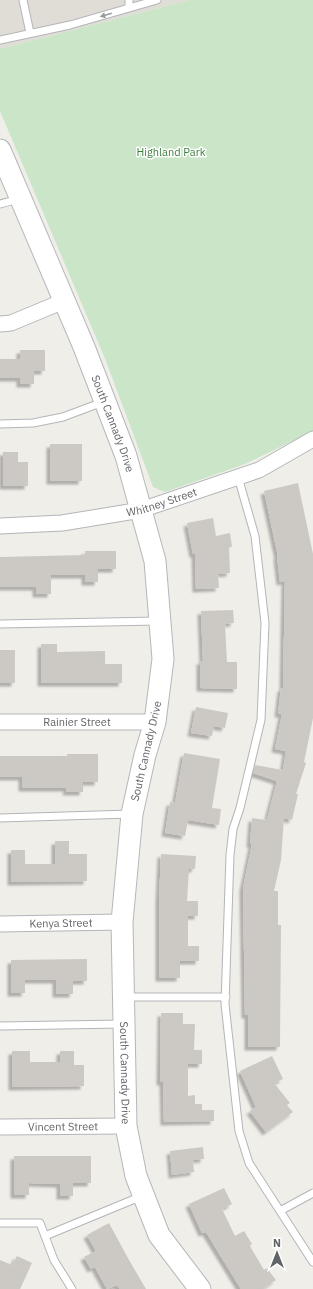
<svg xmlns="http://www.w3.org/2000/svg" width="313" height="1289" font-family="'IBM Plex Sans',sans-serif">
  <defs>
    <filter id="shadow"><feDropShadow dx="-3.5" dy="3.5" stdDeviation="1" flood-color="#0004"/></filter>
  </defs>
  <rect width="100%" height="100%" fill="#f0eee9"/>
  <path fill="#e0ddd7" d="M0 0H190L0 49Z"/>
  <path fill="#cae5c8" d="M190 0H313V431L245 464 165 492 153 487 106 361 0 111V49Z"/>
  <path fill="#ccc9c5" filter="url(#shadow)" d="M20 350H45V371H34V384H20V378H0V359H20Z
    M50 444H82V481H50Z
    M3 452H18V462H28V486H3Z
    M298 483 313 554V718L304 762 306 763 296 794H298L292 820 284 818 281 860 274 891H278V925H281L280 1047H248V1015H245L243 888 252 844H250L252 818 267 820 277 781 253 773 255 765 283 770 286 751 275 749 282 714H278L281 688H283L285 581 280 582 277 556H278L264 491Z
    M213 518 216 536 230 533 232 547H229L230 573 218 574 219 588 196 589 195 554H193L187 523Z
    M85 551H116V569H98V582H85V575H51V594H36V587H0V557L85 555Z
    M233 610 234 623 225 624 227 662H237V689L200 688V661H203L201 611Z
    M41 644H57V652L105 651V664H122V683H41Z
    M0 650H15V683H0Z
    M196 707 228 713 225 728 214 726 212 736 191 733Z
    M184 753 220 759 212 808 221 809 219 825 188 820 185 836 165 833 170 802 175 803Z
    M67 754H98V782H83V792H66L67 788H22V777H0V756H67Z
    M55 841H69V854H87V881L11 882V850H25V864H55Z
    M161 854 196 856 195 869H189L187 901H198V916H188V946H199V961H180V978H159V901Z
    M87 959V981H73V994H56V980H25V993H11V960Z
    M161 1013H183V1024H195L194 1050H202V1064H188V1096L195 1095V1104H202V1110H214V1121L164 1122 163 1082H160Z
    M12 1051H30V1062H60V1051H74V1065H84V1086L12 1087Z
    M272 1056 283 1079 274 1083 290 1103 287 1105 293 1112 266 1132 250 1111 256 1107 240 1071Z
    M203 1147 204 1159 193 1160 194 1172 172 1175 170 1151Z
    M14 1156H91V1183H73V1196H60V1184L29 1183V1195H14Z
    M224 1188 232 1204 222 1209 235 1236 244 1231 252 1244 250 1246 264 1270 267 1268 276 1280 263 1289H241L206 1232 202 1233 189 1204Z
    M109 1223 129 1260 146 1289H120L117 1285 107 1289 95 1267 91 1269 84 1257 96 1251 87 1235Z
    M17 1256 32 1263 20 1289H0V1260L12 1265Z"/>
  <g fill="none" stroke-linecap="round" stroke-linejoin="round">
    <defs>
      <path id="lane" d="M23 0 30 33
        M129 0V8
        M0 40 70 25 157 0
        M0 204 19 199
        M0 424 33 423 63 417 103 402
        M238 477 255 536 265 623 261 720 240 808 233 829 230 855 225 1004 239 1131 249 1163 313 1262
        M0 624 158 621
        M0 818 130 814
        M126 997H226
        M0 1026 122 1024
        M280 1211 313 1193
        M0 1223H40L54 1260 72 1289
        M45 1236 142 1196"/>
      <g id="street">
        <path d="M0 324 11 323 64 301"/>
        <path id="s1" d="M0 526 62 523 141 510 259 470 313 439"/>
        <path id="s2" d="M0 722H155"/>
        <path id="s3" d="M0 924 122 922"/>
        <path id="s4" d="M0 1127 126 1126"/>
      </g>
      <g id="secondary">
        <path id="s5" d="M0 150 84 347 126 456 155 561 163 659 155 722 145 755 132 814 122 922 126 1126 136 1176 159 1235 200 1289"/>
      </g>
    </defs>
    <use href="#lane" stroke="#b4b5b9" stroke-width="9"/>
    <use href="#street" stroke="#b4b5b9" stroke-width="17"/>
    <use href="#secondary" stroke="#b5b7bb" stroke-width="23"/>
    <use href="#lane" stroke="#fff" stroke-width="7"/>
    <use href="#street" stroke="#fff" stroke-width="15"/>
    <use href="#secondary" stroke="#fff" stroke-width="21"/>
  </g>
  <defs><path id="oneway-solid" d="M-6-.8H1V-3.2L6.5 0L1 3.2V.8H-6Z"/></defs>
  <use fill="#989a9c" href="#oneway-solid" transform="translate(106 15) rotate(164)"/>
  <g text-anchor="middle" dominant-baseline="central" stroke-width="3" stroke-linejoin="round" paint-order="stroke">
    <g font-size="11" fill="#3e803e" stroke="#fff">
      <text x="171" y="152">Highland Park</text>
    </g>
    <g font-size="11" fill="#606367" stroke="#fff">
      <text stroke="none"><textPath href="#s5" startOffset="296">South Cannady Drive</textPath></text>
      <text stroke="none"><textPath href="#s1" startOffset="164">Whitney Street</textPath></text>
      <text stroke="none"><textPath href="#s2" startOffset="77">Rainier Street</textPath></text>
      <text transform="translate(146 751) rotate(-77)">South Cannady Drive</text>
      <text stroke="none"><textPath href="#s3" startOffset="61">Kenya Street</textPath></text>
      <text stroke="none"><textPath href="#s5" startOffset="956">South Cannady Drive</textPath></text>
      <text stroke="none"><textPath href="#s4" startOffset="63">Vincent Street</textPath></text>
    </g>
  </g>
  <g transform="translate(277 1253)" stroke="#ffffff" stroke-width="3" paint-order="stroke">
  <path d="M0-3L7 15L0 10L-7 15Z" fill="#606367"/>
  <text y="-6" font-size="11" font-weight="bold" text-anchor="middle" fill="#606367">N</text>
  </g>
</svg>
